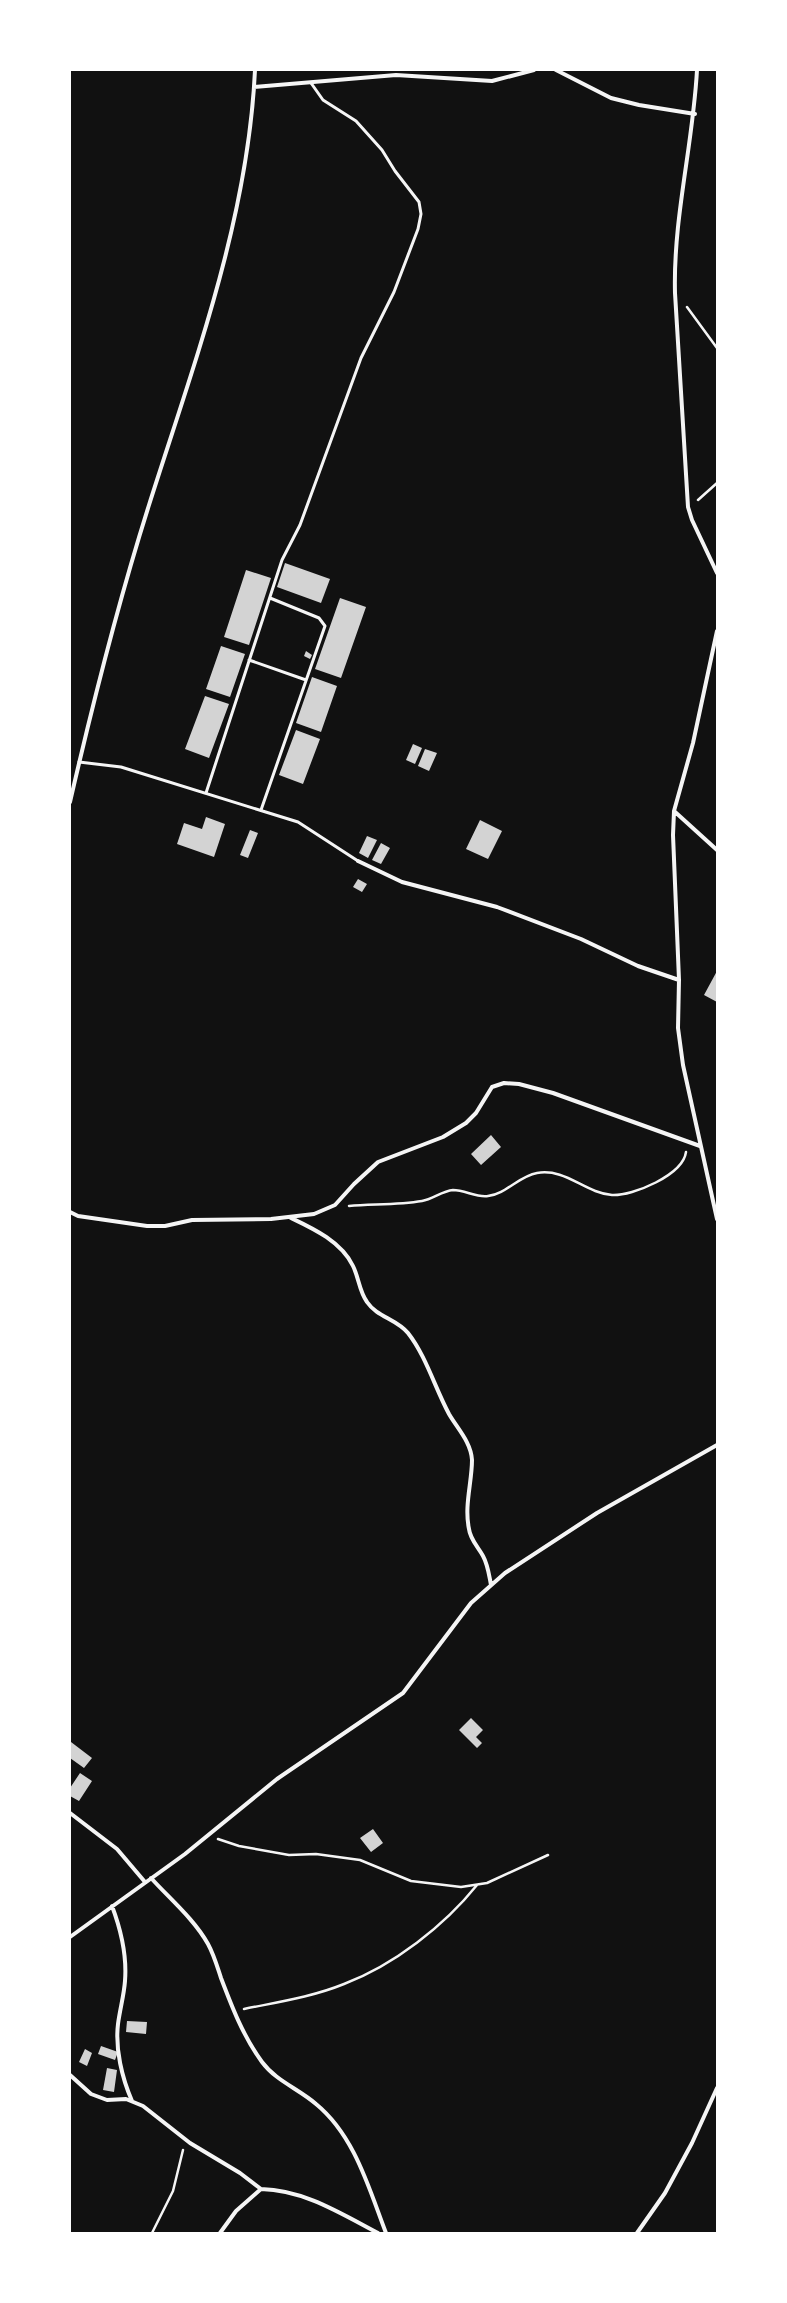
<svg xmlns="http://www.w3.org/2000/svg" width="787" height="2303" font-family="Lora,serif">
  <rect width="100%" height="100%" fill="#111"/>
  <path fill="#d3d3d3" d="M285 563 330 579 321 603 277 587Z
    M246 570 271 578 249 645 224 637Z
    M340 598 366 607 341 678 315 669Z
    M221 646 245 654 230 697 206 689Z
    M306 651 312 655 310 659 304 656Z
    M312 677 337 686 321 732 296 723Z
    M205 696 229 704 209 758 185 749Z
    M296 730 320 739 303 784 279 775Z
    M413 744 422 748 415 764 406 760Z
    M425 749 437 753 429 771 418 766Z
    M206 817 225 824 214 857 177 844 184 823 202 829Z
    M480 820 502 831 488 859 466 849Z
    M250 830 258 833 248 858 240 855Z
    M367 836 377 840 368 858 359 853Z
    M381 843 390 848 381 864 372 860Z
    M358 879 367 884 362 892 353 887Z
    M717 971V1002L704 995Z
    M491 1135 501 1147 481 1165 471 1154Z
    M471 1718 483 1730 476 1737 482 1743 477 1748 459 1730Z
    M71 1742 92 1758 84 1768 70 1758Z
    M80 1773 92 1781 79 1801 70 1796V1788Z
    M373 1829 383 1843 371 1852 360 1838Z
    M127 2021 147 2022 146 2034 126 2032Z
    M101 2046 118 2052 115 2060 98 2054Z
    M85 2049 92 2053 87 2066 79 2062Z
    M107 2068 117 2070 114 2092 103 2090Z"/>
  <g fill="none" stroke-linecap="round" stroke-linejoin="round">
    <path stroke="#f5f5f5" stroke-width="2.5" d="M687 307 717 348
      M698 500 717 483
      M349 1206C373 1204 398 1205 422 1201 433 1199 442 1191 453 1190 465 1190 477 1198 488 1196 506 1194 519 1176 537 1173 566 1168 585 1193 612 1195 633 1196 683 1175 686 1152
      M218 1839 239 1846 289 1855 316 1854 360 1860 411 1881 461 1887 487 1883 548 1855
      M244 2009C278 2002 312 1997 344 1984 394 1965 444 1926 477 1885
      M152 2233 173 2191 183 2150"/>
    <path stroke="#f5f5f5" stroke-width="3" d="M249 660 306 680
      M79 762 121 767 298 822 358 861
      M206 793 282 560 300 525 361 358 394 292 418 229 421 214 419 202 395 171 382 150 356 121 323 100 311 83
      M261 810 325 626 319 618 270 598"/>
    <path stroke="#f5f5f5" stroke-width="4" d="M556 70 611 98 639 105 695 114
      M697 70C693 145 673 218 675 293L688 507 692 520 717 573
      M254 87 396 75 492 81 534 70
      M717 631 693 743 674 811 673 835 679 980 678 1028 683 1065 717 1219
      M70 802C93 702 118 603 149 505 194 363 248 220 255 70
      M674 811 717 850
      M358 861 402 882 497 907 581 939 638 966 679 980
      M70 1212 78 1216 147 1226H165L192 1220 271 1219 314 1214 335 1205 354 1184 378 1162 443 1137 466 1123 476 1113 492 1087 504 1083 519 1084 553 1093 700 1146
      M289 1217C312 1228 341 1241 353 1266 359 1278 359 1291 367 1302 377 1317 397 1319 408 1333 426 1356 435 1388 449 1414 457 1428 471 1442 472 1460 472 1482 464 1506 469 1529 470 1539 478 1547 483 1556 488 1565 489 1575 491 1585
      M70 1813 117 1849 145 1882
      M151 1878C170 1899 194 1919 208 1944 214 1955 217 1966 221 1978 232 2007 243 2036 262 2062 276 2081 299 2089 316 2104 355 2136 369 2189 386 2233
      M112 1906C121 1930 127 1956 125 1981 124 1995 120 2009 118 2024 115 2049 122 2078 132 2101
      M70 1937 185 1854 277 1779 403 1693 471 1603 505 1573 597 1513 717 1445
      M70 2075 91 2094 107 2100 126 2099 143 2106 190 2143 240 2173 261 2189
      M220 2233 236 2211 261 2189C304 2190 340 2213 378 2233
      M637 2233 665 2193 692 2143 717 2088"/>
  </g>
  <rect width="787" height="2303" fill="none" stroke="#ffffff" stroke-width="142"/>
</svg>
